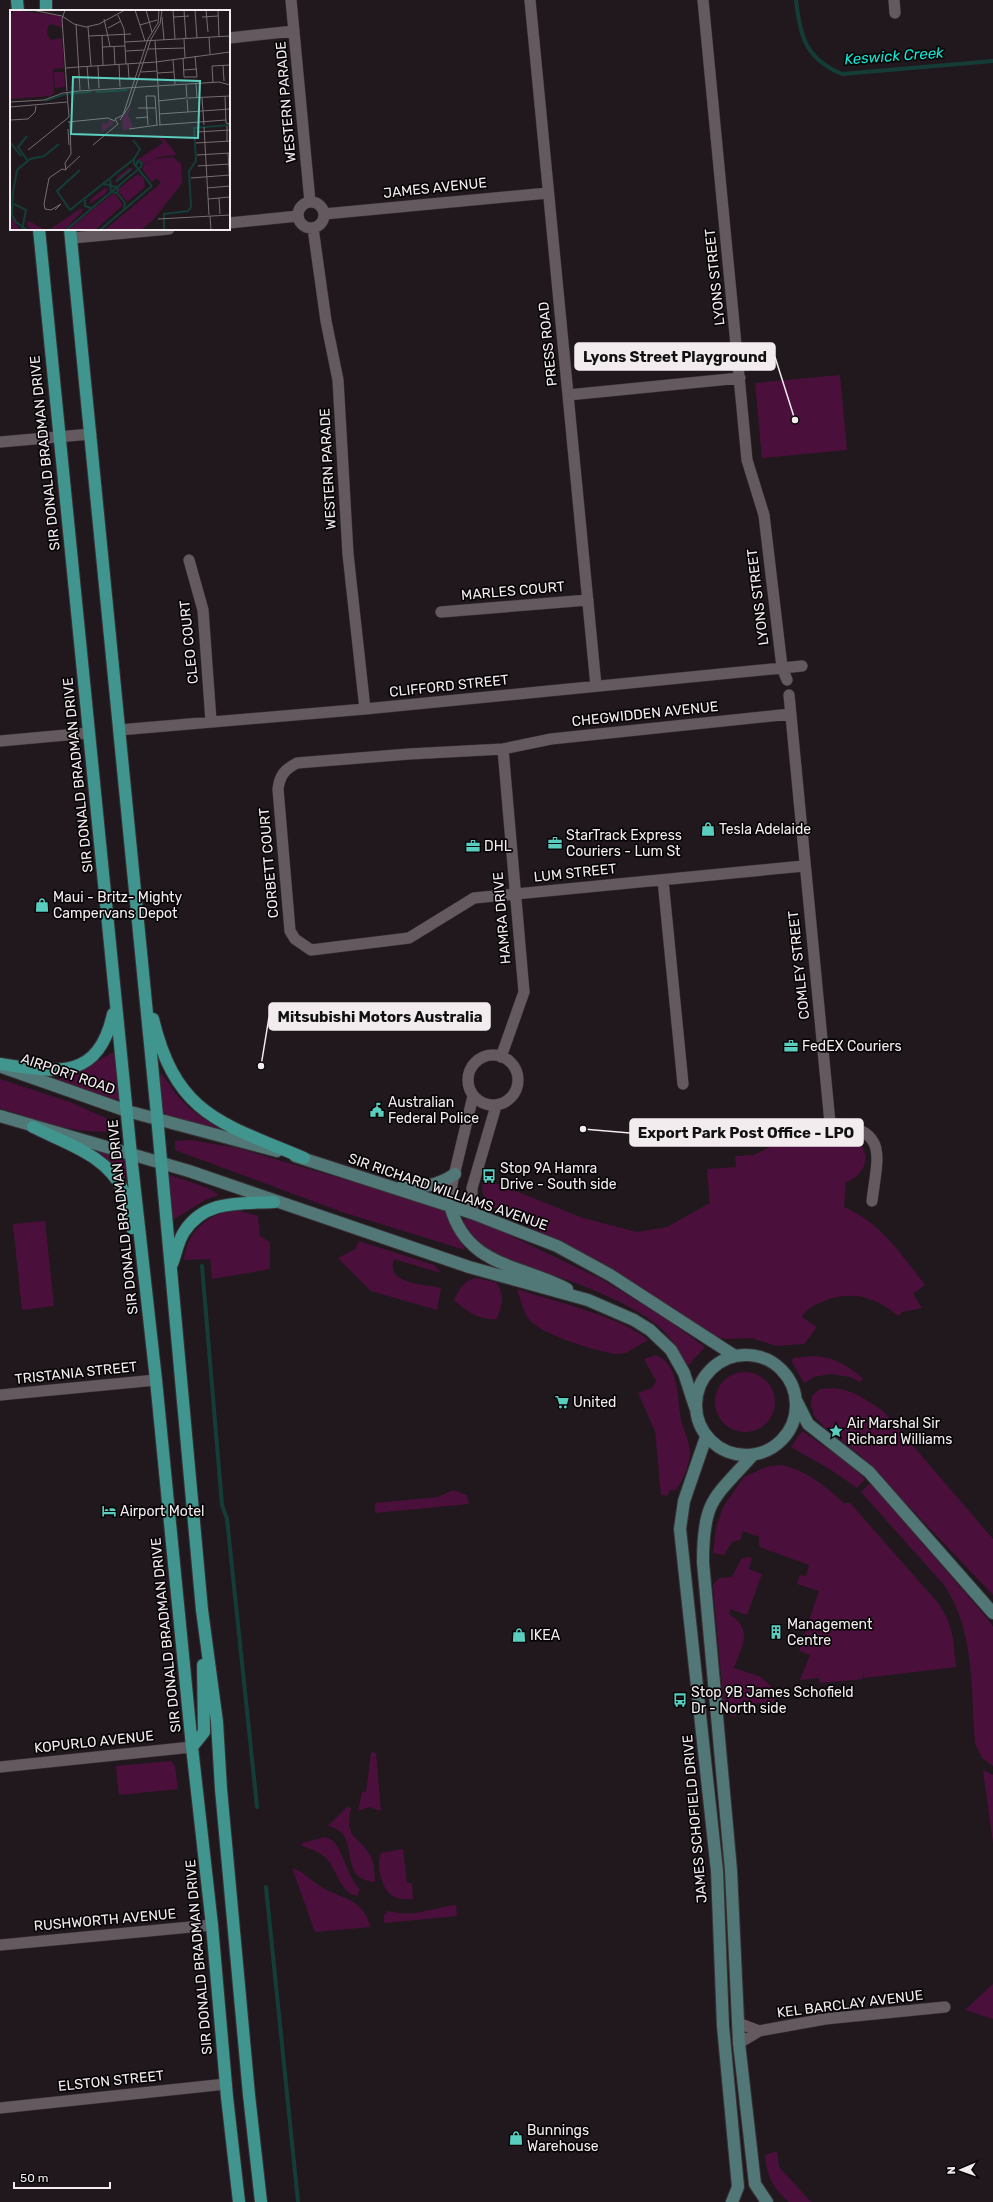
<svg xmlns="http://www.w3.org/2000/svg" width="993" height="2202" font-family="Rubik,sans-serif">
  <rect width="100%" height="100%" fill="#21181e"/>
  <path fill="#4a103b" d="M840 375 847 450 762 458 755 383Z
    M114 1052 119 1098 116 1100 59 1081 58 1079 75 1073Z
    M159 1072C166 1078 170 1086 176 1094 192 1114 213 1125 236 1135L174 1118 160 1112Z
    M0 1079 70 1102 110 1120 111 1131C74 1135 35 1119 0 1108Z
    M840 1131C844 1132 850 1134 854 1137 873 1152 867 1175 846 1182L844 1207C881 1223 901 1254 925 1285L913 1294 922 1308 902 1312 898 1316C877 1297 851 1290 824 1301 814 1305 807 1308 802 1317L817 1327 804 1344 776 1346 752 1338 725 1339 716 1337 588 1256 499 1211C485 1202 480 1194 483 1178L583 1218 637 1232 667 1227 710 1203 707 1169 736 1167 735 1156 754 1155 794 1135Z
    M191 1140 237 1148 445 1209 465 1250 342 1212 175 1150V1141Z
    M84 1144 125 1159V1178L102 1156Z
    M167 1174 208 1188 219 1195 205 1200 171 1221Z
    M237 1210 258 1216 260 1236 270 1242V1269L212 1279 210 1259 184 1260C187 1231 208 1213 237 1210Z
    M467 1215 601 1279 662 1316 705 1347 687 1367C678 1352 671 1336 657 1325 630 1303 579 1283 546 1273 527 1266 500 1262 484 1249 474 1242 469 1232 463 1223Z
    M45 1221 54 1306 22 1310 13 1224Z
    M359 1241 434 1265 441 1273 394 1259C385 1284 423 1284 441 1288L437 1310 371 1291 338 1258 355 1249Z
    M477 1278 497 1283C505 1299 502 1303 497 1319 480 1321 466 1311 454 1300 460 1289 463 1280 477 1278Z
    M517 1289C552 1301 623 1317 648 1340L626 1353 616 1354C596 1351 540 1335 528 1318 523 1311 520 1298 517 1289Z
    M656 1355C680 1365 677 1399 681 1420 684 1431 690 1442 690 1453 689 1466 683 1480 676 1490H670L667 1496 661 1495 655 1431 638 1393 652 1388 656 1381 644 1359Z
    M813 1356C834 1357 848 1365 863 1379L860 1382 850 1377 830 1374 814 1377 804 1383 792 1362 793 1358Z
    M715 1402a30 30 0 1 1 60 0a30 30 0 1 1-60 0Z
    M832 1388C852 1389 867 1400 883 1411L993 1539V1595L861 1456 824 1427 814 1416 811 1404 812 1396 820 1389Z
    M802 1431 844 1460 865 1479 857 1488 831 1470 791 1447Z
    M781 1465C806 1470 826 1487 844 1503H850L939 1604 948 1620 953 1638 956 1667 864 1678 862 1670 863 1679 820 1683 819 1678 800 1680 810 1655 799 1651 819 1591 797 1584 800 1575 806 1576 809 1565 762 1548 759 1545V1537L743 1531 740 1540 732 1542 724 1555 713 1553 716 1527 723 1507 744 1477 766 1467Z
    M870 1483 987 1618 993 1627V1766L982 1758 975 1743C971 1690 975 1630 944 1585L861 1492Z
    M453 1490 467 1495 469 1504 375 1513V1503L438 1497Z
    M747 1557 752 1558 749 1569 762 1574 747 1615 730 1609 729 1614C754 1630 742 1645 734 1668L761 1677 774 1689 775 1702 735 1705 736 1717 727 1714 724 1709 713 1585 719 1578 732 1577 741 1559Z
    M371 1752 376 1753 381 1811 369 1807 358 1811 362 1792H366Z
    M171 1761 175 1766 178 1789 119 1795 116 1766Z
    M983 1770 993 1775V1843Z
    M347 1807 351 1808C344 1839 358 1835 370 1855 375 1863 374 1872 375 1882 371 1881 366 1881 363 1879 341 1870 360 1832 328 1826Z
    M325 1837C343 1840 345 1876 360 1889L357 1896C341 1892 338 1874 329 1862 323 1853 312 1849 302 1846V1843Z
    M403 1849 407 1883H412L413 1899C406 1899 398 1900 391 1895 381 1887 376 1864 381 1853Z
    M292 1868C305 1872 311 1881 323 1888 343 1899 365 1900 370 1927L315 1932Z
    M456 1905 457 1916 384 1923V1915L388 1911C416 1918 429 1908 456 1905Z
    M993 1984V2019L965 2010Z
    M777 2151 779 2167 811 2202H789C773 2190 766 2174 765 2155Z"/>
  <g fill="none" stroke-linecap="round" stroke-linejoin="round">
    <path stroke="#143d38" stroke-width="4" d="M796 0C800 37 806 59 842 74L993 61
      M202 1266 222 1505 227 1519 257 1807
      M266 1887 298 2202"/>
    <defs>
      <path id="street" d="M291 0 310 202
        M530 0 596 686
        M703 0 747 460 764 515 782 667 787 680
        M894 0 895 13
        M229 38 294 31
        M298 215a13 13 0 1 1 26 0a13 13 0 1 1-26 0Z
        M324 214 548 193
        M229 223 298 216
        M313 228 326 321 338 380 348 554 365 709
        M72 238 169 229
        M568 395 740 378
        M0 442 91 434
        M189 560 203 610 211 721
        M441 612 588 600
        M789 695 830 1123C889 1130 878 1153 872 1201
        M791 714 551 739 503 749 409 754 297 763C284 770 280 775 278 789L290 931 295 939 311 950 409 938 474 898 804 866
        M119 730 365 709 802 666
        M0 741 88 733
        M663 880 683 1084
        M468 1080a25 25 0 1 1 50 0a25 25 0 1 1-50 0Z
        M501 1057 524 992 503 749
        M450 1205 452 1184 473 1096
        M472 1213V1188L496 1106
        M0 1395 156 1380
        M0 1767 192 1747
        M0 1945 212 1925
        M738 2023 759 2031 739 2043
        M759 2031 825 2019 945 2007
        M0 2108 226 2084"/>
      <path id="secondary" d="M2 1067 127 1111 277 1151
        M0 1116 189 1171 469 1267 588 1300 634 1320 650 1330 671 1350 684 1373 695 1407
        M295 1156 472 1213 557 1246 610 1275 735 1356
        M403 1186C424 1187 437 1186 455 1174
        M450 1205C466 1267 520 1264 567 1289
        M696 1405a50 50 0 1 1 100 0a50 50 0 1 1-100 0Z
        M797 1402 808 1424 869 1472 993 1613
        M706 1437 684 1501 680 1529 717 1871 723 2026 738 2187 732 2202
        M752 1456C713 1499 703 1501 703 1562L731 1870 739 2043 755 2184 767 2202"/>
      <path id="primary" d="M17 0 18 11
        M46 0V11
        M39 229 131 1155 156 1380 192 1747 212 1925 227 2097 239 2202
        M70 229 156 1105 202 1610 217 1722 221 1789 249 2095 261 2202
        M153 1019C176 1115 221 1123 304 1158
        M0 1064C55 1072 98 1082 113 1014
        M33 1127C67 1144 107 1155 124 1192 129 1202 129 1216 132 1228
        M172 1264C176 1254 178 1241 184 1232 205 1199 240 1204 274 1202
        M192 1747 204 1732 203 1665"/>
    </defs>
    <use href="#street" stroke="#383236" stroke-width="12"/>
    <use href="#secondary" stroke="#383236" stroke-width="14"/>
    <use href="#primary" stroke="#383236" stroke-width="14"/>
    <use href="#street" stroke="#63595f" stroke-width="11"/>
    <use href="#secondary" stroke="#527777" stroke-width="12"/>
    <use href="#primary" stroke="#40968e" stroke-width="12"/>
  </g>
  <defs>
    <symbol id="shop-bare" viewBox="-9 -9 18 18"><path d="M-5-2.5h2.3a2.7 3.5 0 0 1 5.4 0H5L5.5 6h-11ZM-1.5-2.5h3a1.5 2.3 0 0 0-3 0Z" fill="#59cebf" stroke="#080507" stroke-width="2.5" paint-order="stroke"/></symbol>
    <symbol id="office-bare" viewBox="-9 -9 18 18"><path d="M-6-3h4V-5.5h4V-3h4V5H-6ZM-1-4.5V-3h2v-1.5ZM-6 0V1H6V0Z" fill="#59cebf" stroke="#080507" stroke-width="2.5" paint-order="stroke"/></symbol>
    <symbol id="civic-bare" viewBox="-9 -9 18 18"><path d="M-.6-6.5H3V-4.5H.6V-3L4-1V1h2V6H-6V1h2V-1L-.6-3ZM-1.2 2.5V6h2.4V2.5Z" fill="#59cebf" stroke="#080507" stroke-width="2.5" paint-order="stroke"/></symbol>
    <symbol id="bus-bare" viewBox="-9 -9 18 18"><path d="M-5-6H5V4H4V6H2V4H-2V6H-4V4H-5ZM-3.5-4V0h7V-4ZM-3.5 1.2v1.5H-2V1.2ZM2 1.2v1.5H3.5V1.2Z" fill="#59cebf" stroke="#080507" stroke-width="2.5" paint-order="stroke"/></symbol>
    <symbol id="supermarket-bare" viewBox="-9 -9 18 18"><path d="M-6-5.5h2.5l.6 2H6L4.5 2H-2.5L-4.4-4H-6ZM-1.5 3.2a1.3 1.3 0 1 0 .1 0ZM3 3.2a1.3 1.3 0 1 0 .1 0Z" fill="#59cebf" stroke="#080507" stroke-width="2.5" paint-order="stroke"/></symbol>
    <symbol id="sight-bare" viewBox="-9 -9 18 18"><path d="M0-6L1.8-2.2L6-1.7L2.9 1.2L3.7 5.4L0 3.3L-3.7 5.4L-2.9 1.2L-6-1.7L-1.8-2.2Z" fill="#59cebf" stroke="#080507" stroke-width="2.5" paint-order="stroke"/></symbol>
    <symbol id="hotel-bare" viewBox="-9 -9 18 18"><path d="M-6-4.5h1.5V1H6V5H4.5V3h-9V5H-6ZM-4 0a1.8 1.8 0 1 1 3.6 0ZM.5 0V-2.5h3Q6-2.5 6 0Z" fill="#59cebf" stroke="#080507" stroke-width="2.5" paint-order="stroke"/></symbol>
    <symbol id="building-bare" viewBox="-9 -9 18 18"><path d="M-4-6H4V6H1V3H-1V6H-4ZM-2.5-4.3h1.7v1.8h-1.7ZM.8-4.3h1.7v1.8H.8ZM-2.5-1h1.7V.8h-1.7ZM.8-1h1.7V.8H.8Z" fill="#59cebf" stroke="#080507" stroke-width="2.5" paint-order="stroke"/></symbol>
  </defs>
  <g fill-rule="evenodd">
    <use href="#shop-bare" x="698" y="819" width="20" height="20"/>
    <use href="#office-bare" x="545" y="833" width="20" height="20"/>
    <use href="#office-bare" x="463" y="836" width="20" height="20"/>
    <use href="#shop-bare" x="32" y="895" width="20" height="20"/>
    <use href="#office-bare" x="781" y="1036" width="20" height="20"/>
    <use href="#civic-bare" x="367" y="1100" width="20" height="20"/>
    <use href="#bus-bare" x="479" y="1166" width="20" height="20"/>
    <use href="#supermarket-bare" x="552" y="1392" width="20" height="20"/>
    <use href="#sight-bare" x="826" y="1421" width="20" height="20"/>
    <use href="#hotel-bare" x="99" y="1501" width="20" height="20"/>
    <use href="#building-bare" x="766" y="1622" width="20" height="20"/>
    <use href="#shop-bare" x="509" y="1625" width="20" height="20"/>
    <use href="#bus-bare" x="670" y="1690" width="20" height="20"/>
    <use href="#shop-bare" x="506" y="2128" width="20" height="20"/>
  </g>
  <g text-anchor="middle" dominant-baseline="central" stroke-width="3.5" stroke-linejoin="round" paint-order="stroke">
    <g font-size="14" fill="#f2ecef" stroke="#080507">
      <text transform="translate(286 102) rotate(-95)">WESTERN PARADE</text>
      <text transform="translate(435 188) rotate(-6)">JAMES AVENUE</text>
      <text transform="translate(715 277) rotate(-96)">LYONS STREET</text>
      <text transform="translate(548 344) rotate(-96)">PRESS ROAD</text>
      <text transform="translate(45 453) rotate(-96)">SIR DONALD BRADMAN DRIVE</text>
      <text transform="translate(328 469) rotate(-93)">WESTERN PARADE</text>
      <text transform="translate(513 591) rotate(-5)">MARLES COURT</text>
      <text transform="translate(758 597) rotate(-97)">LYONS STREET</text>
      <text transform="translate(189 642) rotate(-96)">CLEO COURT</text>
      <text transform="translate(449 686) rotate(-6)">CLIFFORD STREET</text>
      <text transform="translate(645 714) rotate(-6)">CHEGWIDDEN AVENUE</text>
      <text transform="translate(78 775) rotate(-96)">SIR DONALD BRADMAN DRIVE</text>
      <text transform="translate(269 863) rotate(-95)">CORBETT COURT</text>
      <text transform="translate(575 873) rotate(-6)">LUM STREET</text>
      <text transform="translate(502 918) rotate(-95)">HAMRA DRIVE</text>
      <text transform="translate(799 965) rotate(-96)">COMLEY STREET</text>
      <text transform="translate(68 1074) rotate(19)">AIRPORT ROAD</text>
      <text transform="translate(448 1192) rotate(19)">SIR RICHARD WILLIAMS AVENUE</text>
      <text transform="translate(123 1217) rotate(-96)">SIR DONALD BRADMAN DRIVE</text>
      <text transform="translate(76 1373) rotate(-6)">TRISTANIA STREET</text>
      <text transform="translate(166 1635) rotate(-96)">SIR DONALD BRADMAN DRIVE</text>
      <text transform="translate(94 1742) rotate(-6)">KOPURLO AVENUE</text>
      <text transform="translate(695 1819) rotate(-95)">JAMES SCHOFIELD DRIVE</text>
      <text transform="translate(105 1920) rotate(-5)">RUSHWORTH AVENUE</text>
      <text transform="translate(199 1957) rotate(-95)">SIR DONALD BRADMAN DRIVE</text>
      <text transform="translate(850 2004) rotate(-7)">KEL BARCLAY AVENUE</text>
      <text transform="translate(111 2081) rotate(-6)">ELSTON STREET</text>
    </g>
    <g font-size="14" fill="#f2ecef" stroke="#080507" text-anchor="start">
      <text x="719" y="829">Tesla Adelaide</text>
      <text x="566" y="835">StarTrack Express<tspan x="566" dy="16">Couriers - Lum St</tspan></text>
      <text x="484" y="846">DHL</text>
      <text x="53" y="897">Maui - Britz- Mighty<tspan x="53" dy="16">Campervans Depot</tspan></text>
      <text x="802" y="1046">FedEX Couriers</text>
      <text x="388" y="1102">Australian<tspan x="388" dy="16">Federal Police</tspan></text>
      <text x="500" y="1168">Stop 9A Hamra<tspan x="500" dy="16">Drive - South side</tspan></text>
      <text x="573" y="1402">United</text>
      <text x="847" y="1423">Air Marshal Sir<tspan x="847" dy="16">Richard Williams</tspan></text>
      <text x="120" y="1511">Airport Motel</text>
      <text x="787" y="1624">Management<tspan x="787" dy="16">Centre</tspan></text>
      <text x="530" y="1635">IKEA</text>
      <text x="691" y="1692">Stop 9B James Schofield<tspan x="691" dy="16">Dr - North side</tspan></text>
      <text x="527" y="2130">Bunnings<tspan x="527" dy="16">Warehouse</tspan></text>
    </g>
    <g font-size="15" font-style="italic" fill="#10e7d3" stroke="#080507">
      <text transform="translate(894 56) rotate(-4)">Keswick Creek</text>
    </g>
  </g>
  <g transform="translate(10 10)">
    <rect width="220" height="220" fill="#21181e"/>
    <path d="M3 0 51 6 52 18 42 14 38 16 37 24 41 30 52 28 54 58 43 59 44 83 40 86 0 89V4H3ZM44 62H54L55 77 45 78ZM121 96 118 105 123 117 113 121 112 109ZM99 109 103 111 104 113 92 122V113L98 114ZM148 127 155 130 167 145 148 147 134 154 132 151 127 150 153 133ZM163 147 171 154 172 173 143 210 131 220H95L151 173 147 168 142 172 132 159 134 155 144 149ZM119 158H123L120 162 104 173 108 166ZM128 164 134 169 135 177 117 192 107 180ZM95 178 98 179 95 184 79 194 82 188ZM102 184H105L113 195 85 220H58ZM0 190 2 208 10 220H0ZM70 199H73L71 203 54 220H39ZM16 211 23 213 35 220H20Z" fill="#4a103b"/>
    <path fill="none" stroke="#143d38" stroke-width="2" d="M86 82 117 80M35 91 56 84 81 82M0 132 11 146M124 149V154L142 176M17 150 8 137 17 126M70 160 47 181 60 200 124 149 130 139 123 130M100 170 101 176 108 177 107 183 102 182M106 172 121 159M94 174 100 175 101 182M107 183 115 193 114 199M75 190V196L81 198M4 194 16 200 12 220M17 220 6 212 2 205 3 182 7 160 20 149 34 146 49 134M56 220 131 157 132 153 128 151 126 156M90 220 142 176M154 220V204L178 201 181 197 179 161 186 151 184 118 219 115"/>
    <path fill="none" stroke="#756d72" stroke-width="1" d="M22 0 52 6 64 14 76 17 89 14 115 0M55 0 52 9 57 81M125 0 135 31M136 0 142 22M163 0 165 29M174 0 176 29M185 0 187 28M196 0 198 22M208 0 209 27M108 5 114 19 116 54M152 7 154 30M164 7 179 6M192 7 208 6M94 9 100 36M66 14 70 80M130 15 147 10M78 17 81 56M98 18 111 11M92 25 93 55M79 26 121 24M199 27 200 44M174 29 175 48M145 31 148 75M115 32 220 26M104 36 105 55M92 37 115 36M138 39 175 38M116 41 134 40M173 48 174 67H187L185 46M163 50 165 74M109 54 110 77M118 54 119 68H126M213 55 214 71M77 56 79 79M88 56 89 78M68 57 146 52 220 42M56 58 68 57M174 60 187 59M131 62 147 61M147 63 164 62M203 73 202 56 220 55M186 74 187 88M176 75 177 88M148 76 150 115M57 82 59 107M215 86 216 113 220 114M178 88 220 86M192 88 194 115M177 89 178 102M148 91 176 88M0 92 34 90 53 83 69 81 209 72 220 75M0 97 57 92M128 98H146M149 104 220 99M126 108 138 107M0 110 18 109 25 102 26 96M110 110 119 96 141 29 150 14 152 0M58 112 98 108 105 111M138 115 136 86H145L147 115M149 115 216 110M217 116V132M194 117 199 205M58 119 59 135M119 119 148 115M187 122 220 120M186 133 220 131M83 135 108 114 105 109 113 105 138 29 148 13 149 0M18 140 59 107M218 143 220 179M187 145 220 143M188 156 220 154M52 159 56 160 55 153 61 144 60 112M56 159 70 146M181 168 220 165M197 178 220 176M209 188 210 204M198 189 220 187M45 200 51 194 41 200 35 199 34 194 39 168 52 159M200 206 201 220M148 209 220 205"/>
    <path fill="#59cebf" fill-opacity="0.15" stroke="#59cebf" stroke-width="2" d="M63 67 190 71 188 128 61 124Z"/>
    <rect width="220" height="220" fill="none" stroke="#f2ecef" stroke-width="2"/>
  </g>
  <path fill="none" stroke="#f2ecef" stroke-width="1.5" d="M795 420L775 357M261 1066L269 1017M583 1129L630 1133"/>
  <g fill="#f2ecef" stroke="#080507" stroke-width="1.5">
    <circle cx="795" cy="420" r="4"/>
    <circle cx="261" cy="1066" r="4"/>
    <circle cx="583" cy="1129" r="4"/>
  </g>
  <g fill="#f2ecef" stroke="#f2ecef" stroke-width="1.5">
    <rect x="575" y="343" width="200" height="27" rx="4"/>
    <rect x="269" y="1003" width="221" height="27" rx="4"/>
    <rect x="630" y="1119" width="233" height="27" rx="4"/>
  </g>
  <g font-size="15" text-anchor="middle" font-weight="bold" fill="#111">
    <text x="675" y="362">Lyons Street Playground</text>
    <text x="380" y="1022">Mitsubishi Motors Australia</text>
    <text x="746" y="1138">Export Park Post Office - LPO</text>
  </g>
  <g transform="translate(961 2170) rotate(268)" stroke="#080507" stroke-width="3" paint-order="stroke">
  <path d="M0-3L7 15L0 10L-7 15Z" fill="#f2ecef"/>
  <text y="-6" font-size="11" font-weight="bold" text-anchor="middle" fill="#f2ecef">N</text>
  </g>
  <path d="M14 2182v6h96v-6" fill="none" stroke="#f2ecef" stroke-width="2"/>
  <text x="20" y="2182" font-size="12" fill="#f2ecef" stroke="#080507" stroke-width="3" paint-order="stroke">50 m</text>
</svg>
